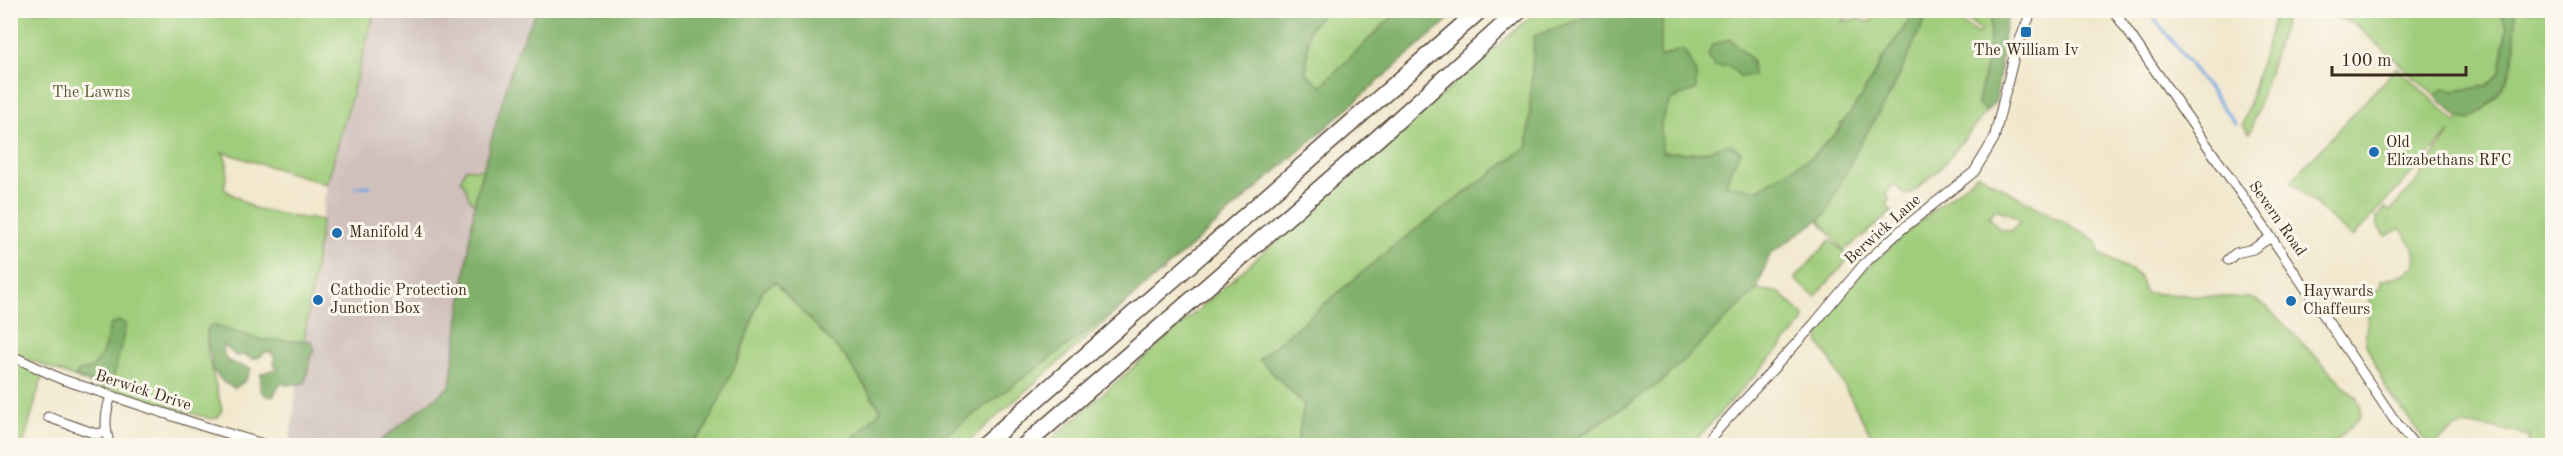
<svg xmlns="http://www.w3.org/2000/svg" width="2563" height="456" font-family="'Old Standard TT',serif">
  <rect width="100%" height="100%" fill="#fbf7ec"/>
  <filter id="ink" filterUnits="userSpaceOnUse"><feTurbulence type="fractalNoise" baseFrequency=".0167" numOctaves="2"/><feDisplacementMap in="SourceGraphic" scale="12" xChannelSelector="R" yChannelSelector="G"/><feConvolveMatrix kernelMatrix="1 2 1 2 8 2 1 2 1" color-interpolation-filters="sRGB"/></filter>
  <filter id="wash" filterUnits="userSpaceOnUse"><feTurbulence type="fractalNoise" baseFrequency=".008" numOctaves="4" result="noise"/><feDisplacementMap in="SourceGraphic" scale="24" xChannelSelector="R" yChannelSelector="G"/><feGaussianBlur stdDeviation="1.35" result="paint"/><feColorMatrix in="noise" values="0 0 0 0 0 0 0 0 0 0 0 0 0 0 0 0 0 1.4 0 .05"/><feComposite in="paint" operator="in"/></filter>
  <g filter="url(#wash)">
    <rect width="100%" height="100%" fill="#f1e7cc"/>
    <path fill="#cfc0bb" d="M375 11H537L517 50 476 194 450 386 375 445 326 446 290 441 296 389 327 184Z"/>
    <path fill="#a0cd7b" stroke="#6e7c4c" stroke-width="1.5" fill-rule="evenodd" d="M11 11H375L327 184 222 152C231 162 226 177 224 189L253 208 295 217 322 220 304 342 261 340 212 325 207 332V351L222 410 218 417 211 419 116 390 115 394 11 352Z
      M1325 11H1398L1321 86 1306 73 1309 29Z
      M1537 11H1602L1534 36 1528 146 1395 245 1259 359 1304 405 1297 445 1044 446Z
      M1649 11H1852L1842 22 1856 19 1870 22 1877 11H1946L1978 34 1981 30 1956 11H1992L1988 55 1978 104 1987 111 1938 171 1910 194 1905 195 1894 184 1885 194 1890 198 1886 204 1892 212 1844 251 1819 220 1825 215 1858 147 1892 91 1927 13 1912 12C1907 28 1896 38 1887 52 1871 77 1861 103 1840 125L1841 128 1813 156 1757 190 1726 185 1731 169 1741 151 1730 144 1700 153 1662 152 1661 123 1670 99 1696 89 1660 58 1662 20ZM1730 40 1752 60 1740 75 1728 66Z
      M2276 11H2288L2250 133 2243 125Z
      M2322 11H2498L2507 26 2500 73 2486 86 2454 91 2444 88 2435 96 2356 25Z
      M2515 11H2552V445H2527L2530 436C2512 432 2470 420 2454 429 2446 433 2440 442 2432 445L2426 442 2385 387 2365 342 2371 291 2380 289 2381 281 2404 274 2416 265 2415 250 2400 228 2386 236 2377 226V217L2385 208 2390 211 2413 186 2451 131 2352 238 2291 181 2397 67 2457 123 2459 118 2470 119C2515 87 2516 64 2515 11Z
      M471 168 473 170 483 169 474 204C466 198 468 187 461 180L465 169Z
      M1978 174 2097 241 2099 253 2139 275 2145 293 2252 298 2266 306 2357 399C2359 403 2362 409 2361 414 2361 420 2337 439 2331 445H1876L1827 354 1819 344C1814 296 1943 205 1978 174ZM1996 209 2012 215 2020 221 2011 231 1999 229 1989 217Z
      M1830 240 1850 257 1815 297 1795 279Z
      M775 282 846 357 881 411 847 445 689 446 705 430 740 355 762 291Z
      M1757 289 1780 293 1804 316 1803 323 1691 445 1566 446 1661 382Z
      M1133 297 964 445H932Z
      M10 358 43 374 23 445H11Z"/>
    <path fill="#80b06b" stroke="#5e6d44" stroke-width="1.5" d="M537 11H1325L1309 29 1306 73 1321 86 1398 11H1458L1133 297 932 445H847L881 410 846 358 775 282 762 291 740 355 705 430 689 445H375L450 386 476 194 517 50Z
      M1602 11H1649L1662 20 1660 57 1683 49 1696 71V89L1670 100 1661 123 1662 152 1700 153 1729 144 1741 151 1731 169 1726 185 1757 190 1813 156 1841 128 1840 125C1861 103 1871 77 1887 52 1896 38 1907 28 1912 12L1928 13 1892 91 1858 147 1825 215 1770 254 1757 289 1661 382 1566 445H1297L1304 404 1259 359 1395 245 1528 146 1534 36Z
      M1992 11H2009L2004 32 1996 101 1987 111 1978 104 1988 55Z
      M2498 11H2515C2516 64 2515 87 2470 120L2459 118 2435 96 2444 88 2455 91 2486 86 2500 73 2507 26Z
      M1730 39 1752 60 1753 76H1740L1728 66 1714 67 1708 55 1712 45Z
      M118 321 126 324 111 389 75 376 79 371 92 368C103 356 107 341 110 325Z
      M212 325 261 340 311 341 315 350 310 359 305 383 286 385 282 382 273 396H267L260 390 261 374 271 370 277 371 278 369 274 366 275 358 271 352H265L260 357 252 359 245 355 236 356 224 345C220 366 239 363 251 369L245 381 235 388 224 383 212 369C214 353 202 342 209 326Z"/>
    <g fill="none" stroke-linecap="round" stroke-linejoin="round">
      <path stroke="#72a6de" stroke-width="3" d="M2148 10 2236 124
        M355 187 370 186"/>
    </g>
  </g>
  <g filter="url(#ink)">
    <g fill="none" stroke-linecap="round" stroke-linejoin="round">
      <defs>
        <path id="street" d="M2113 10 2271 237 2393 418 2415 446
          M2228 260 2236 253 2253 249 2271 237
          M10 355 61 379 206 427 270 446
          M48 417 96 434 106 432
          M110 446C104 428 105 414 111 396
          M1703 446 1814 324 1864 264 1901 230 1974 172 1994 139 2015 52 2032 10"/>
        <path id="highway" d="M983 446 1480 10
          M1024 446 1378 138 1520 10"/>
      </defs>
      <use href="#street" stroke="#564638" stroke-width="11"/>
      <use href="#highway" stroke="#564638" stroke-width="19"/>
      <use href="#street" stroke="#fff" stroke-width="9"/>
      <use href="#highway" stroke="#fff" stroke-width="16"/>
    </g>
  </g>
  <g fill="#1f6fb2" stroke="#fbf7ec" stroke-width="2">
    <rect x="2020" y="26" width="12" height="12" rx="3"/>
    <circle cx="2374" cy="152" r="6"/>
    <circle cx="337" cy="233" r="6"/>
    <circle cx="318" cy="300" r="6"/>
    <circle cx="2291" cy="301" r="6"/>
  </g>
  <g text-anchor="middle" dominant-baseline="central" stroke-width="6" stroke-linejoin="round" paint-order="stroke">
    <g font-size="16" fill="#3b2a1e" stroke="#fbf7ec" text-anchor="start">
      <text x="2026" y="51" text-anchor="middle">The William Iv</text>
      <text x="2386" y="143">Old<tspan x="2386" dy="18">Elizabethans RFC</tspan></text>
      <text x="349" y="233">Manifold 4</text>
      <text x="330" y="291">Cathodic Protection<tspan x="330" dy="18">Junction Box</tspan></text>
      <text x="2303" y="292">Haywards<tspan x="2303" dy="18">Chaffeurs</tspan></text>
    </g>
    <g font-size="16" fill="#595b3a" stroke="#fbf7ec">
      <text x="91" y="93">The Lawns</text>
    </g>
    <g font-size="16" fill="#3b2a1e" stroke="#fbf7ec">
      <text transform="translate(2277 219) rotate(55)">Severn Road</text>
      <text transform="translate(1883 230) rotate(-42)">Berwick Lane</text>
      <text transform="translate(143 391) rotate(18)">Berwick Drive</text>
    </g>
  </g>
  <rect width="2563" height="456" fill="none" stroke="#fbf7ec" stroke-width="36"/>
  <path d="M2332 66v9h134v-9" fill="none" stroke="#3b2a1e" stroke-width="3"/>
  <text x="2341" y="66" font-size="18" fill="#3b2a1e" stroke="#fbf7ec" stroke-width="4.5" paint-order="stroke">100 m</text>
</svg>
